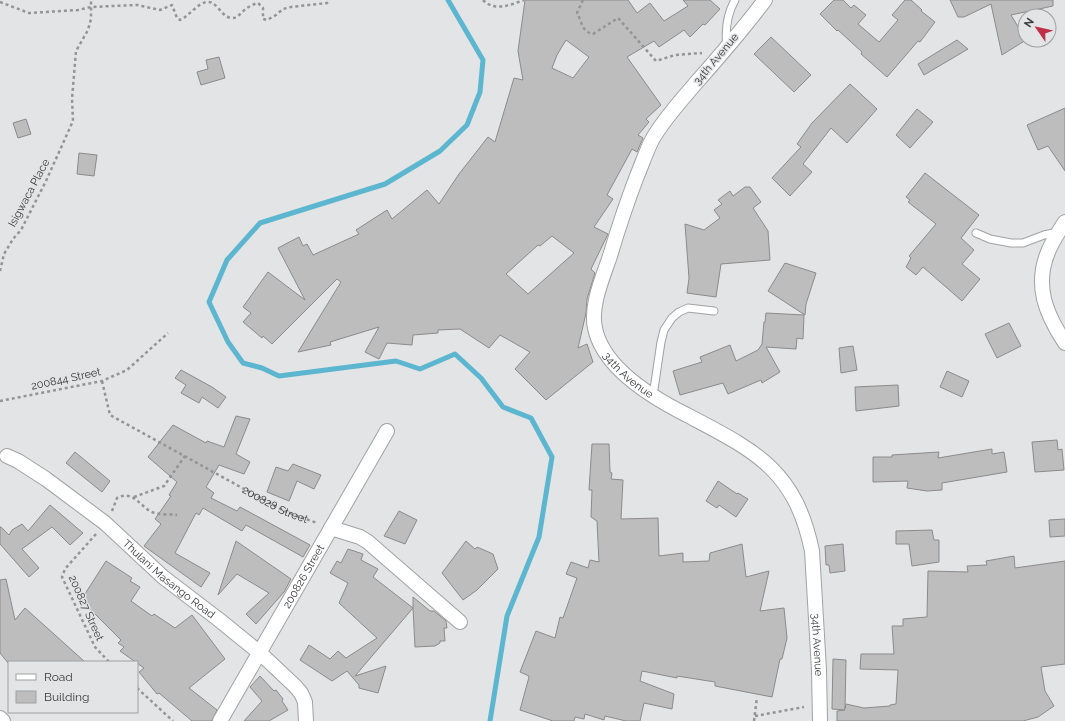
<svg xmlns="http://www.w3.org/2000/svg" width="1065" height="721" font-family="Raleway,sans-serif">
  <rect width="100%" height="100%" fill="#e3e4e5"/>
  <g fill="none" stroke-linecap="round" stroke-linejoin="round">
    <path stroke="#5cb6d0" stroke-width="5" d="M448 0 483 60 480 92 467 125 440 151 385 184 260 223 227 260 209 302 228 342 243 363 262 368 279 376 396 361 420 369 455 354 481 378 503 407 531 418 552 457 539 537 507 616 490 721"/>
  </g>
  <path fill="#bebdbe" stroke="#8c8a8b" fill-rule="evenodd" d="M525 0H628L637 13 650 3 664 21 688 6 683 0H710L720 9 705 25 703 24 690 37 684 30 659 47 654 41 627 57 661 105 646 119 649 122 638 135 643 138 637 152 632 149 607 195 613 199 594 227 608 234 591 269 595 273 587 299 586 313 578 348 587 344 593 362 546 400 515 369 530 352 500 335 489 348 460 329 438 330V333L413 335 412 345 387 343 379 359 365 352 379 327 330 342 331 345 298 352 341 282 337 279 272 344 263 336 262 338 243 322 251 313 243 307 268 272 305 300 278 248 299 237 303 246 307 244 313 255 359 234 356 230 387 210 392 219 427 190 439 204 459 174 488 137 495 142 514 78 523 80 518 51ZM566 40 589 57 573 78 552 68 557 55ZM552 236 574 253 528 294 506 274 538 245 540 246Z
    M834 0H843L851 8 854 5 866 15 858 24 879 42 898 20 892 15 905 0H911L922 10 921 11 935 22 920 42 918 41 887 77 861 54 862 52 838 30 837 31 820 14Z
    M950 0H1053V6L1011 15 1026 40 1002 55 991 4 964 17H958Z
    M771 37 811 75 794 92 754 54Z
    M957 40 968 49 924 75 918 64Z
    M219 57 225 78 201 85 197 72 208 69 206 60Z
    M850 84 877 109 847 143 831 128 803 164 812 172 790 196 772 178 801 147 797 144 812 123Z
    M1065 108V171L1048 146 1038 150 1027 125Z
    M917 109 933 122 910 148 896 135Z
    M26 119 31 134 18 138 13 123Z
    M79 153 97 155 94 176 77 174Z
    M925 173 979 215 961 238 974 250 962 264 980 279 962 301 923 267 916 275 906 267 911 258 909 256 936 224 908 202 910 200 906 197Z
    M745 187H750L761 202 753 208 768 231 770 260 721 264 716 297 687 293 689 278 685 224 704 230 720 218 714 210 722 204 718 200 730 191 733 196Z
    M785 263 816 273 806 304 805 315 768 291Z
    M766 313 804 315 803 339 797 338 796 349 766 347 780 372 762 383 761 380 728 394 723 383 680 395 673 371 702 362 700 357 730 345 736 361 758 350 762 344 764 322H765Z
    M1009 323 1021 346 997 358 985 334Z
    M853 346 857 370 841 373 839 348Z
    M181 370 212 387 226 397 218 408 202 397 199 403 181 393 186 385 175 378Z
    M947 371 969 381 962 397 940 387Z
    M898 385 899 406 856 411 855 387Z
    M236 416 250 419 236 454 250 462 244 474 219 465 206 487 214 493 211 498 237 511 240 507 310 545 303 557 246 525 242 531 203 508 199 515 196 513 175 553 210 573 201 587 144 546 161 524 155 519 171 496 169 495 177 482 148 457 173 425 206 443 207 441 224 447Z
    M1057 440 1058 450 1062 449 1064 470 1035 472 1032 442Z
    M592 444H609L610 472 612 473 611 479 623 480 621 519 658 518 659 556 683 553V562L709 561 710 553 742 544 746 577 769 571 760 611 784 608 787 638 782 659H780L772 697 715 686V682L677 676V678L642 671 640 681 674 694 672 709 644 703 640 721H626L605 716 604 720 585 714 584 719 575 717 574 721H553L520 710 529 677V676L520 672 536 631 555 638 560 617 563 618 577 578 566 574 571 562 588 568 590 560 599 562 597 521 591 517 592 490H589Z
    M992 449V454L1004 452 1007 472 942 483V490L927 491 907 488 908 481 873 482V457H892V455L939 452 938 458Z
    M75 452 110 481 102 492 66 463Z
    M293 464 321 475 314 489 297 481 289 501 267 492 276 467 288 471Z
    M718 481 737 494 738 493 748 499 736 517 719 505 717 508 706 501Z
    M50 505 83 533 70 545 52 527 22 549 39 568 29 577 0 544V527H1L9 535 12 530 22 524 28 531Z
    M399 511 417 520 405 544 384 536Z
    M1065 519V536L1050 537 1049 520Z
    M932 530 934 540H939V562L912 566 909 544H896V531Z
    M236 541 291 579 284 592 256 624 246 614 269 593 237 574 218 595Z
    M466 541 475 549 477 547 493 554 498 569 477 590 463 600 442 573Z
    M843 544 845 571 830 573 829 565H826L825 546Z
    M348 549 363 554 361 560 378 569 373 577 413 608V597L430 611H434L446 621 447 628H444L445 641H440V643L435 646 415 647 413 608 355 676 386 666 378 693 359 688V685L347 671 332 681 300 660 309 645 330 659 338 651 346 658 377 638 339 603 348 583 330 573 337 561 341 563Z
    M1014 556 1015 568 1065 561V664L1041 667 1045 691 1054 706 1038 717 1023 721H837V711L845 710 832 709 833 659 846 660 845 709 846 704 864 708 890 706V705L896 704 898 670 860 669 861 654H894L892 626H903V619L927 617 928 571 968 572 967 566 987 565 986 561Z
    M106 561 132 578 130 581 140 587 131 601 152 616 154 614 175 628 192 615 225 659 189 688 217 710 212 721H192L159 693 157 694 139 672 144 668 120 651 124 647 118 643 121 640 86 605 88 602 83 597Z
    M6 579 15 620 25 608 85 662H9V664L0 653V580Z
    M260 676 274 691 276 690 283 699 282 701 288 710 269 721H244L262 701 250 687Z"/>
  <g fill="none" stroke-linecap="round" stroke-linejoin="round">
    <defs>
      <path id="service" d="M727 47C725 31 727 14 735 0
        M976 233 990 239 1011 243H1023L1044 235 1058 232
        M653 396 661 342 664 330 672 318 679 312 688 308 714 311"/>
      <g id="minor">
        <path id="s2" d="M765 0C743 29 719 57 695 84 680 102 663 120 652 140 646 152 642 164 637 176 627 202 618 229 610 256 603 277 590 306 595 328 603 368 653 398 687 415 755 451 795 469 812 551L819 670 820 721"/>
        <path d="M1065 222C1059 231 1052 242 1048 252 1034 286 1046 314 1065 343"/>
        <path id="s3" d="M7 456 18 461 46 479 105 523 163 577 218 619 260 653 295 686 301 693 305 702 306 721"/>
        <path d="M331 528 360 537 368 542 460 622"/>
        <path d="M0 718 3 721"/>
        <path id="s4" d="M220 721 387 431"/>
      </g>
    </defs>
    <use href="#service" stroke="#a1a2a3" stroke-width="9"/>
    <use href="#minor" stroke="#a1a2a3" stroke-width="16"/>
    <g stroke="#949495" stroke-width="2.5" stroke-dasharray="3 3" stroke-linecap="butt">
      <path d="M483 0C495 12 510 5 524 0"/>
      <path d="M583 0 577 13C582 22 582 32 593 34L618 18 656 61 675 55 702 53"/>
      <path d="M0 2 29 13 78 10 91 7 137 5 160 10 172 5 177 18 180 20C190 15 196 5 206 2 217 0 221 17 231 18 238 19 242 11 247 8 250 6 254 4 258 3L263 8V19L267 20 276 15 283 9 291 7 327 3 330 0"/>
      <path d="M0 271 4 254 13 239 21 230 46 181 73 121 72 99 76 51 88 30 91 19V0"/>
      <path id="s1" d="M102 381 110 415 284 511 317 523"/>
      <path d="M0 401 102 381 127 370 168 333"/>
      <path d="M134 497 164 486 185 456"/>
      <path d="M112 511 117 498C135 489 140 509 155 513 162 515 170 514 177 515"/>
      <path d="M96 534 65 569 62 577 95 647 109 662"/>
      <path d="M137 688 173 721"/>
      <path d="M755 716 804 707"/>
      <path d="M754 721 757 697"/>
    </g>
    <use href="#service" stroke="#fff" stroke-width="7"/>
    <use href="#minor" stroke="#fff" stroke-width="14"/>
  </g>
  <g text-anchor="middle" dominant-baseline="central" stroke-width="3" stroke-linejoin="round" paint-order="stroke">
    <g font-size="11" fill="#3a3a3b" stroke="#e3e4e5">
      <text transform="translate(716 59) rotate(-50)">34th Avenue</text>
      <text transform="translate(29 193) rotate(-62)">Isigwaca Place</text>
      <text stroke="none"><textPath href="#s2" startOffset="437">34th Avenue</textPath></text>
      <text transform="translate(66 379) rotate(-12)">200844 Street</text>
      <text stroke="none"><textPath href="#s1" startOffset="223">200828 Street</textPath></text>
      <text stroke="none"><textPath href="#s4" startOffset="167">200826 Street</textPath></text>
      <text stroke="none"><textPath href="#s3" startOffset="204">Thulani Masango Road</textPath></text>
      <text transform="translate(86 608) rotate(66)">200827 Street</text>
      <text stroke="none"><textPath href="#s2" startOffset="796">34th Avenue</textPath></text>
    </g>
  </g>
  <rect x="8" y="661" width="130" height="52" fill="#e3e4e5" stroke="#9fa0a1"/>
  <rect x="16" y="674" width="20" height="6" fill="#ffffff" stroke="#9fa0a1"/>
  <text x="44" y="681" font-size="12" fill="#3a3a3b">Road</text>
  <rect x="16" y="691" width="20" height="12" fill="#bebdbe" stroke="#9fa0a1"/>
  <text x="44" y="701" font-size="12" fill="#3a3a3b">Building</text>
  <g transform="translate(1037 28) rotate(304)"><circle r="19" fill="#e3e4e5" stroke="#9fa0a1"/>
  <path d="M0-3L7 15L0 10L-7 15Z" fill="#bf2f48"/>
  <text y="-6" font-size="11" font-weight="bold" text-anchor="middle" fill="#3a3a3b">N</text>
  </g>
</svg>
